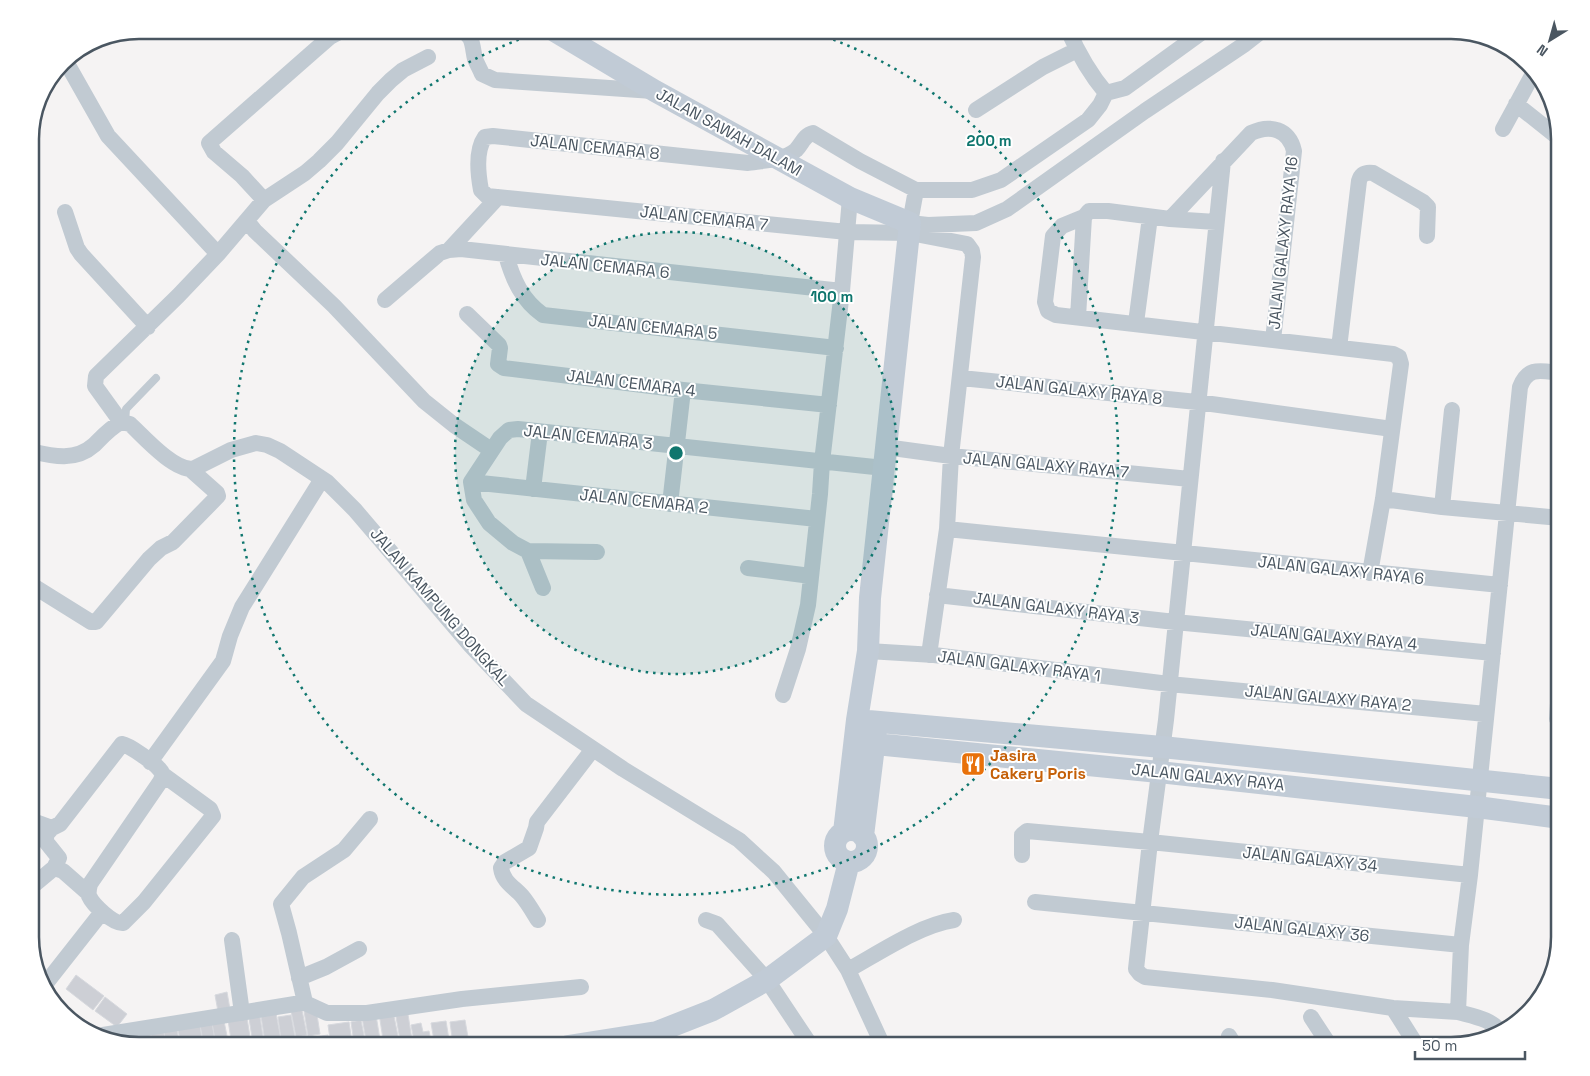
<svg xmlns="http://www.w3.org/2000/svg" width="1590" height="1076" font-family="'Space Grotesk',sans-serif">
  <rect width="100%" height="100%" fill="#f5f3f3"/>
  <path fill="#cdcfd5" stroke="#d7d9de" d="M76 975 104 996 93 1010 66 989Z
    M227 992 231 1015 219 1017 215 995Z
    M105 997 127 1014 117 1027 95 1011Z
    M316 1008 320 1034 308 1036 304 1011Z
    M407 1008 413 1046H401L395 1011Z
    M302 1010 307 1035 296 1037 291 1011Z
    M393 1011 400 1046H384L379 1013Z
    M276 1013 281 1040 265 1042 261 1016Z
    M291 1015 295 1037 281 1039 278 1017Z
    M376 1015 381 1046H367L362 1017Z
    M260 1017 264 1043 253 1044 249 1018Z
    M247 1018 251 1043 232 1046 228 1020Z
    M361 1020 366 1046H351V1043H354L351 1022Z
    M465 1020 469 1043 453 1045 450 1022Z
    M224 1021 229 1046H216L212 1023Z
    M446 1021 450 1046H435L431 1023Z
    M349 1022 352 1042H349V1046H331L328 1025Z
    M212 1023 216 1046H204L200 1025Z
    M421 1023 423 1032 429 1031 432 1046H415L411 1025Z
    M200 1025 203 1046H181L178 1029Z
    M177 1030 180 1046H166L164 1032Z
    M164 1032 166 1046H153L151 1034Z
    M150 1033 153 1046H140L138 1035Z
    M328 1035 329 1046H316L315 1037Z
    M313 1036 315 1046H298L297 1038Z
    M132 1037 133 1044 123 1041 122 1038Z
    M296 1040 297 1046H281L280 1042Z
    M279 1042V1046H263V1045Z"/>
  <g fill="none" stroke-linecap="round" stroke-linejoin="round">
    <path stroke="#c1cad2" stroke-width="8" d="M125 422 126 409 156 378"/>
    <path stroke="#c1cad2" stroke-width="16" d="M461 30C474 36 472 47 475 59 477 64 480 69 482 74L495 80 653 91
      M1068 30C1078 53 1090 74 1106 93
      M65 60 108 136 218 254
      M1516 104 1560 139
      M976 110 1043 67 1077 50
      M1503 129 1534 72
      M1223 161 1166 720 1150 842 1136 969 1140 974 1145 977 1272 990 1393 1008 1458 1012 1461 945 1470 875 1520 387C1528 366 1541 371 1560 373
      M916 190 910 223 928 225 976 223 1007 209 1145 111 1245 44 1263 30
      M264 200 242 176 214 152 209 143 315 50 330 37 343 30
      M65 212 77 248 81 254 148 327
      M1084 217 1062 226 1053 236 1045 302 1048 311 1056 315 1393 354 1399 357 1401 364 1383 499 1370 573
      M1170 219 1251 133C1270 124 1289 129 1294 151L1273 340
      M247 221 255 231 334 306 424 401 454 425 491 450
      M449 250 498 197
      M506 255C513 280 522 300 543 315L836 348
      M385 300 440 253 449 250 461 249 842 291
      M467 314 499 345 500 348 498 364 504 368 683 390 829 405
      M1078 317 1084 217 1089 211H1108L1170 219 1216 222
      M1136 323 1150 217
      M1339 348 1359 181C1361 174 1365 172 1373 173L1423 202 1428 207 1427 236
      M961 378 1197 402 1392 429
      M121 422 95 386 96 376 178 296 218 254 264 200 305 173 319 161 337 143 378 93 391 80 403 70 428 57
      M885 447 951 456 1190 479
      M30 451C52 456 75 462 94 445 102 437 110 428 121 422L130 424C144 437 173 470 193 469L231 450 256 443 267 445 280 451 327 482 355 510 471 646 526 704 623 769 739 840 774 872 826 936 848 970 883 1046
      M471 482 500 438 509 430 518 429 884 468
      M471 482 817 519
      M471 482 474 500 489 523 513 543 528 551 543 588
      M533 489 540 432
      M1383 499 1442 507 1560 518
      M670 504 683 390
      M1442 507 1452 410
      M947 529 1500 585
      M528 551 597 552
      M748 568 811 576
      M30 584 91 622H96L149 559 161 548 173 542 218 496 217 493 190 469
      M937 595 1175 622 1493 653
      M868 651 934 655 1169 684 1486 714
      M929 655 947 529 951 456 973 257 972 251 967 244 910 233 847 232 487 196 481 190C478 174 475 151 485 137L493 136 748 163C764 160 783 161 796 150 802 144 804 135 813 133L860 161 916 190H972L1001 180 1088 120 1100 105 1106 93 1125 88 1205 30
      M1560 673 1557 719 1560 722
      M783 695 798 649 808 605 820 494 822 462 842 291 850 198
      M150 762 223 661 230 636 242 607 322 479
      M30 820 52 828 60 824 122 744C129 745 156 764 160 770 164 774 162 778 160 782L90 884C89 888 88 892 89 896 93 905 113 924 123 923L144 902 213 816 210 809 162 774
      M52 828 45 836 47 843 59 858 54 868
      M1022 855V835L1027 831 1150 842 1470 875
      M30 888 54 868 63 871 88 893
      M1035 902 1461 945
      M538 920C533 912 528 903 522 896 514 887 503 882 501 868L505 862 529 848 536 828 537 822 593 749
      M706 920 717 924 767 980 811 1046
      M232 940 242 1013
      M848 970C879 953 920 925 954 920
      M299 978 326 967 359 949
      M43 987 102 912
      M303 1002 327 1013H367L462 999 581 987
      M1393 1008 1417 1046
      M1458 1012C1472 1016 1493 1019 1501 1033
      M1311 1017 1330 1046
      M103 1035 301 1003 304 998 289 933 281 904 303 877 344 850 370 819
      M1229 1036 1235 1046"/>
    <path stroke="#c1cbd6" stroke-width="22" d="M553 30 655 91 850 198 910 223 870 598 868 651 857 720 844 832
      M857 720 1162 747 1560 789
      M855 742 1159 772 1477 807 1560 818
      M835 846a16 16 0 1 1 32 0a16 16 0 1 1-32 0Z
      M863 836 876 730
      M568 1046 657 1032 713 1010 767 980 826 936 837 909 849 862"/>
  </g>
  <circle cx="676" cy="453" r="221" fill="#0f766e" fill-opacity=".12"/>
  <g fill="none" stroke="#0f766e" stroke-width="2.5" stroke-dasharray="2.5 5">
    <circle cx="676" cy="453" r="221"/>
    <path d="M805 30A442 442 0 1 1 547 30"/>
  </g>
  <defs>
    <symbol id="restaurant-square" viewBox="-11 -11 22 22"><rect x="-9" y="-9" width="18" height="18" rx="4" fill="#e8710a" stroke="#fff"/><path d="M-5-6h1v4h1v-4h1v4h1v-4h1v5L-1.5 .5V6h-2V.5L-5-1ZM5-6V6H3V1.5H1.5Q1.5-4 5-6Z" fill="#fff"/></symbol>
  </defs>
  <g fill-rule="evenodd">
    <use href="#restaurant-square" x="959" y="750" width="28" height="28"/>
  </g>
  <g text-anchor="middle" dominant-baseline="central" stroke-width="4" stroke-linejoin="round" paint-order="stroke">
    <g font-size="16" fill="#4a5661" stroke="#fff">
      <text transform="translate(729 132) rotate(29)">JALAN SAWAH DALAM</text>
      <text transform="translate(595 147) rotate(6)">JALAN CEMARA 8</text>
      <text transform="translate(704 218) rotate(6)">JALAN CEMARA 7</text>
      <text transform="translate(1283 243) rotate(-84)">JALAN GALAXY RAYA 16</text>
      <text transform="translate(605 266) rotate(6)">JALAN CEMARA 6</text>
      <text transform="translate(653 327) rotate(6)">JALAN CEMARA 5</text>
      <text transform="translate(631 383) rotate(7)">JALAN CEMARA 4</text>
      <text transform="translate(1079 390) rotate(6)">JALAN GALAXY RAYA 8</text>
      <text transform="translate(588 437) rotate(6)">JALAN CEMARA 3</text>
      <text transform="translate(1046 465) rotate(5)">JALAN GALAXY RAYA 7</text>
      <text transform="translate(644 501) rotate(6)">JALAN CEMARA 2</text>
      <text transform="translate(1341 570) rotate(6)">JALAN GALAXY RAYA 6</text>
      <text transform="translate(440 607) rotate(49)">JALAN KAMPUNG DONGKAL</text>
      <text transform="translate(1056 608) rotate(7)">JALAN GALAXY RAYA 3</text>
      <text transform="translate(1334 637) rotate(5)">JALAN GALAXY RAYA 4</text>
      <text transform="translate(1019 666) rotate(7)">JALAN GALAXY RAYA 1</text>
      <text transform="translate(1328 698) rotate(5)">JALAN GALAXY RAYA 2</text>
      <text transform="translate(1208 777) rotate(6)">JALAN GALAXY RAYA</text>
      <text transform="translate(1310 859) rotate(6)">JALAN GALAXY 34</text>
      <text transform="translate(1302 929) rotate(6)">JALAN GALAXY 36</text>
    </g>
    <g font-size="16" font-weight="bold" fill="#c56008" stroke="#fff" text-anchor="start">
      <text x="990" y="755">Jasira<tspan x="990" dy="18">Cakery Poris</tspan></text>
    </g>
  </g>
  <path d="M0 0H1590V1076H0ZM139 39H1451A100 100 0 0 1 1551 139V937A100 100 0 0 1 1451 1037H139A100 100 0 0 1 39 937V139A100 100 0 0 1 139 39Z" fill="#fff" fill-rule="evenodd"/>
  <path fill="none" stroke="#4a5661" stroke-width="2.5" d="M139 39H1451A100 100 0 0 1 1551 139V937A100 100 0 0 1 1451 1037H139A100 100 0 0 1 39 937V139A100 100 0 0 1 139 39Z"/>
  <circle cx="676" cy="453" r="8" fill="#0f766e" stroke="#fff" stroke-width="2.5"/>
  <g font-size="15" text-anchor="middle" font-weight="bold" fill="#0f766e" stroke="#fff" stroke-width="4" stroke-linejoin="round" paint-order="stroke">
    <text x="989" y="146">200 m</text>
    <text x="832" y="302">100 m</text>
  </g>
  <g transform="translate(1550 40) rotate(217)" stroke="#ffffff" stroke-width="4" paint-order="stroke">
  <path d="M0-4L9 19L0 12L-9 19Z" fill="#4a5661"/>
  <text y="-8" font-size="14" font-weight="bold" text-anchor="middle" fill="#4a5661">N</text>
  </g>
  <path d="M1415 1051v8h110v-8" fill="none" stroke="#4a5661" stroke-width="2.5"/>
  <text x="1422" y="1051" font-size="15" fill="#4a5661" stroke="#ffffff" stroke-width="4" paint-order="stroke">50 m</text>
</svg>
